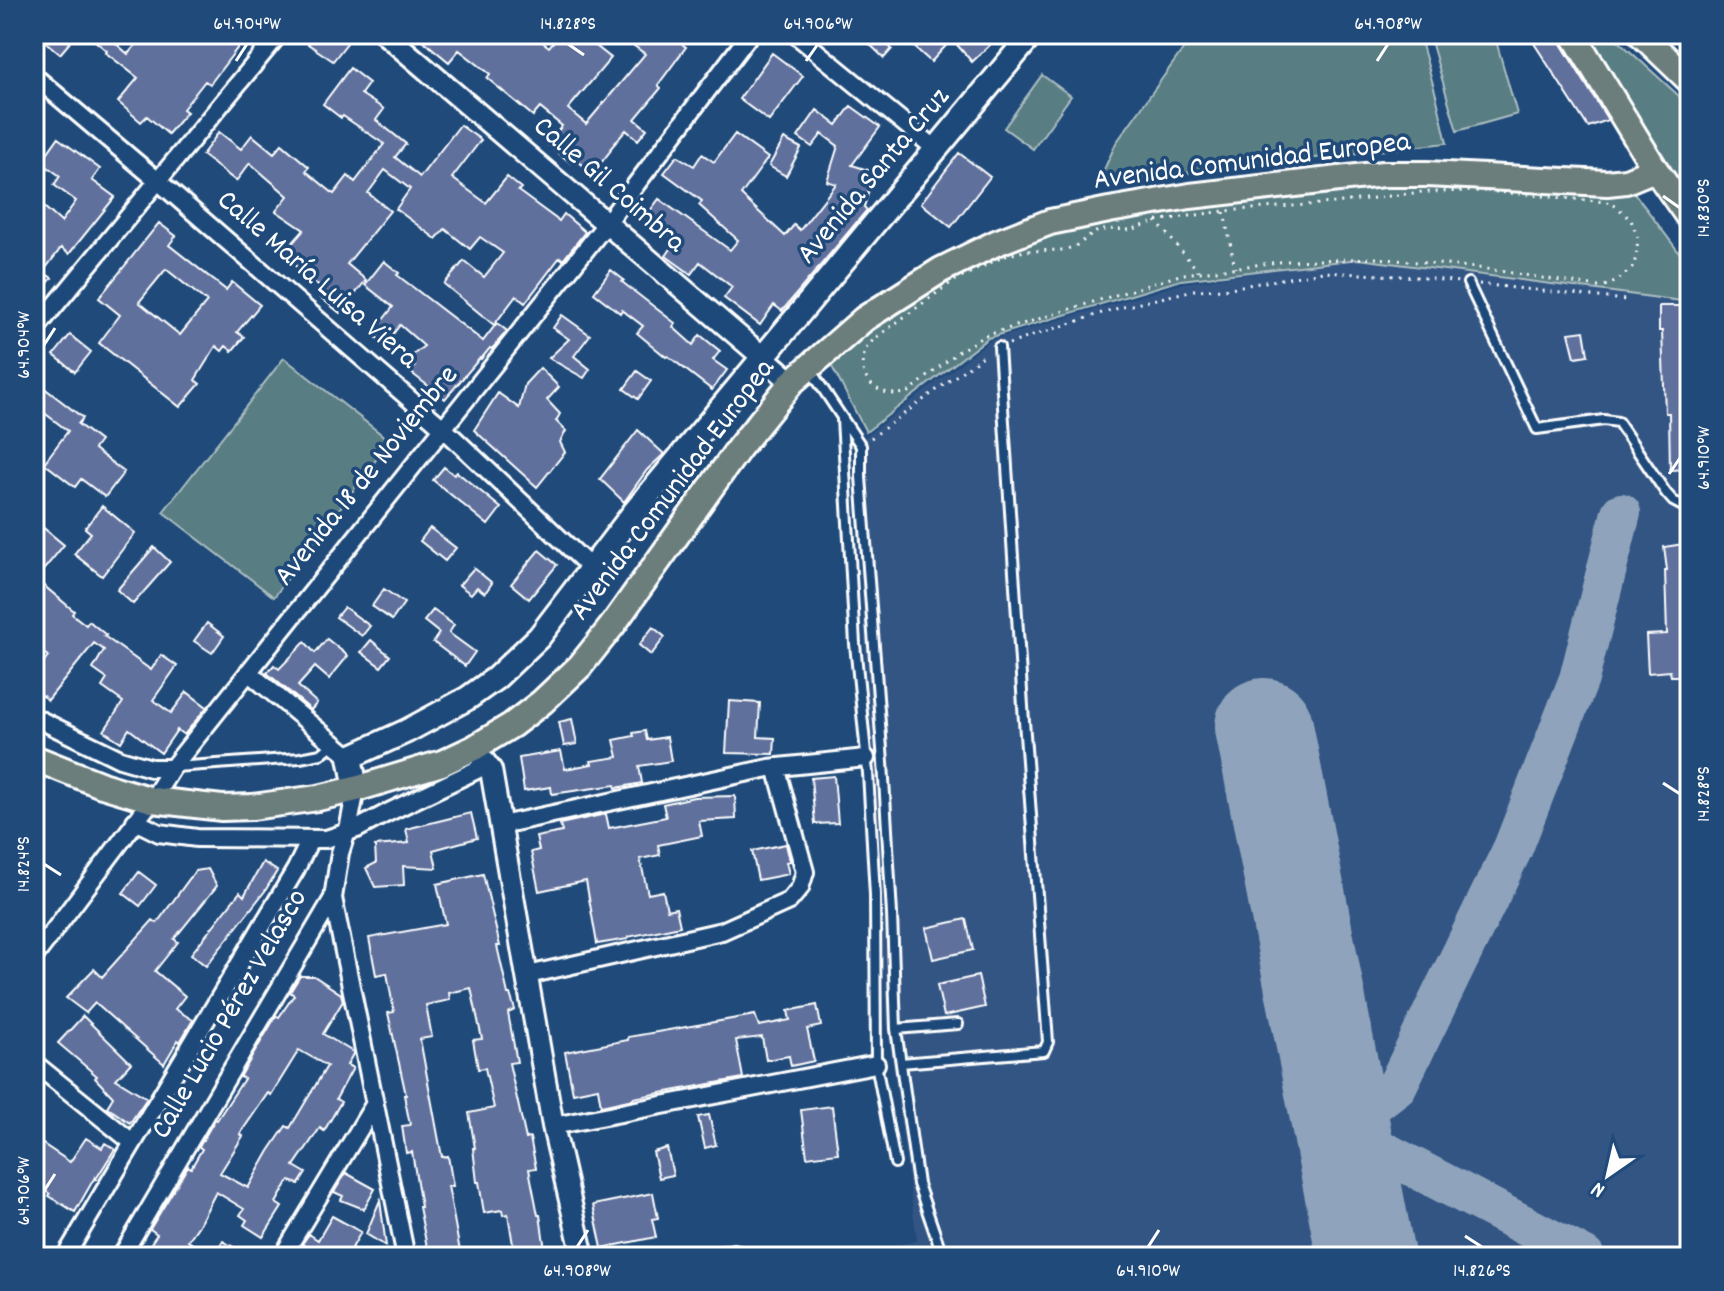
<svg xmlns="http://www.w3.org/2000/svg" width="1724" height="1291" font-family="Dekko,sans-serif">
  <rect width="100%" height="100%" fill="#1f4a7a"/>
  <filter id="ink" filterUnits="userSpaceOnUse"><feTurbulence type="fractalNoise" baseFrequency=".0125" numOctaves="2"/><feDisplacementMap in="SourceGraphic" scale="16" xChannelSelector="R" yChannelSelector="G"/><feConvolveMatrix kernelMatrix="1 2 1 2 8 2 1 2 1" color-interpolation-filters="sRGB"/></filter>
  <g filter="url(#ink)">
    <path fill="#335584" d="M1360 258 1690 299V1257H838L917 1241 887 1024 853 446 991 340 1184 283Z"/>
    <path fill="#597d83" stroke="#acbec1" stroke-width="2" d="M1194 34H1419L1436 95 1447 143 1098 183 1116 143Z
      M1429 34H1494L1517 114 1457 131Z
      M1586 34H1611L1690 106V197Z
      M1042 75 1071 96 1033 149 1004 128Z
      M1483 183 1635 194 1690 267V302L1359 259 1181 280 988 338 866 432 830 363 867 325 947 274 1056 228 1147 210 1357 189Z
      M284 358 390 441 274 597 163 512Z"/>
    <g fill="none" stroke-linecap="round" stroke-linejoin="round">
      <path stroke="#8fa4bc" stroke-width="40" d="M1585 1257 1341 1129 1397 1086 1513 848 1579 679 1621 513"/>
      <path stroke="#8fa4bc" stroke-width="98" d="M1264 727 1366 1257"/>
    </g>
    <path fill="#616f9c" stroke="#fff" stroke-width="2" fill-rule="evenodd" d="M36 34H77L60 54Z
      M87 34H105L128 54 145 34H248L210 84 205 81 183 109 187 112 168 134 147 116 141 122 118 102 138 78 106 53 107 51Z
      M316 34H354L333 61 308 44Z
      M415 34H532L549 47 560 34H604L596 46 611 58 568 109 586 124 645 54 618 34H668L686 47 658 85 661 88 635 119 647 129 638 140 626 130 610 149 611 150 593 173 575 159 571 163 547 144 562 126 540 108 533 116 487 78 490 74 459 50 449 62Z
      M859 34H877L892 49 884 58Z
      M900 34H980L990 45 972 62 952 39 931 62Z
      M1528 34H1558L1560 42 1608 120 1588 127Z
      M772 53 803 76 769 121 739 99Z
      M350 68 369 83 361 94 384 109 376 120 406 144 395 157 420 177 460 125 481 140 452 178 486 203 507 177 521 188 518 191 559 221 564 214 585 232 563 260 560 257 525 303 516 296 494 325 444 284 464 261 484 277 503 253 480 237 470 249 445 229 436 239 396 209 410 189 385 170 368 193 390 211 347 264 366 280 340 313 320 297 324 291 284 256 291 249 289 247 304 230 276 211 288 196 250 163 236 181 202 155 219 132 241 149 252 135 274 153 282 144 309 167 306 171 334 194 348 176 355 182 384 144 343 116 341 118 323 104Z
      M851 106 880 127 852 165 874 172 864 207 867 210 782 311 774 305 760 325 724 298 732 287 700 262 691 274 666 256 677 240 646 216 659 199 730 250 738 240 699 205 702 201 664 173 677 156 694 166 702 154 714 162 735 134 768 158 741 195 785 236 794 225 800 230 836 184 827 181 838 146 822 134 812 147 798 137 817 110 837 125Z
      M58 138 100 169 92 180 115 197 69 254 61 248 43 272 52 278 41 292 34 287V217L43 206 61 222 76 201 54 185 60 176 41 162Z
      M784 139 801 148 786 176 769 166Z
      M959 153 990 177 951 227 921 203Z
      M159 223 176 236 169 245 226 290 232 282 260 305 237 332 244 337 232 351 226 346 222 351 216 346 195 380 200 384 180 407 99 343 120 315 99 298ZM166 269 207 302 180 335 139 302Z
      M384 261 399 273 397 275 483 341 497 323 507 331 492 349 490 348 481 359 480 358 445 399 410 372 415 367 408 359 424 346 400 325 385 344 372 334 393 307 365 285Z
      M611 270 624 280 622 282 675 323 673 327 693 345 700 335 720 351 713 360 727 370 712 390 668 356 666 357 637 333 643 326 622 310 620 313 594 293Z
      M1659 306H1687V340H1690V469L1670 470 1669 413H1665L1662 331H1659Z
      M562 315 590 335 574 356 590 369 584 378 549 358 569 339 553 328Z
      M1584 331 1588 355 1575 357 1569 333Z
      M70 335 91 352 75 372 54 355Z
      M540 368 559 387 547 400 560 414 556 421 566 431 560 442 565 452 537 487 474 430 498 393 519 408 525 384Z
      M637 371 651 381 638 399 624 389Z
      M34 380 83 418 78 424 100 441 94 449 124 472 105 497 81 479 75 487 44 463 68 431 34 405Z
      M638 430 664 454 647 470 624 502 600 479Z
      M444 467 454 475 457 472 501 508 488 525 433 480Z
      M102 506 135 533 102 576 74 554 91 533 85 528Z
      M34 520 64 545 36 579 74 611 72 614 86 625 89 621 106 635 104 636 151 670 161 655 177 666 153 700 171 713 187 692 207 707 184 735 177 730 161 753 129 729 121 742 104 731 123 702 102 687 107 679 93 669 104 650 94 643 48 700 34 689V674L48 656 34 647V619L37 614 34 613V556L39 550 34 545Z
      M430 528 456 548 445 561 420 541Z
      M1690 543V676H1671L1670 671 1648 673 1646 635 1667 634 1665 570H1667L1664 547Z
      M154 547 170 562 133 604 117 590Z
      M539 550 557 565 529 599 511 584Z
      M474 568 492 583 485 593 477 587 471 594 459 585Z
      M384 589 404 603 392 620 372 606Z
      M344 607 370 626 362 636 336 617Z
      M433 610 454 625 449 633 475 652 465 666 433 642 439 633 424 621Z
      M207 623 224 636 212 653 194 641Z
      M653 627 665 637 651 655 639 645Z
      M327 639 348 656 329 679 315 667 298 686 317 703 311 710 267 673 274 665 279 669 305 642 315 653Z
      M371 640 390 656 381 667 361 652Z
      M729 701 760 703 758 737 775 738 774 754 726 753Z
      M572 719 577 744 564 746 559 722Z
      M645 731 647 740 667 737 671 761 639 766 642 783 616 788 615 785 552 794 551 787 524 791 519 758 561 751 565 769 592 764 591 761 618 757 614 740 634 736 633 733Z
      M834 776 838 823 815 824 811 778Z
      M735 796 736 819 699 821 702 836 658 845 660 855 640 859 648 894 663 891 667 910 676 908 680 926 628 937V939L597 944 586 881 539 891 531 852 539 850 536 837 562 832 560 824 606 814 609 828 666 817 663 804 694 797Z
      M471 813 477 838 433 850 437 868 403 866 404 885 375 887 366 868 376 863 375 846 409 843 406 829Z
      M786 844 790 861 786 862 789 874 758 880 752 851Z
      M263 862 277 871 265 891 206 966 191 954 240 892 244 896Z
      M208 869 217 886 174 939 178 942 155 971 185 996 175 1009 193 1020 180 1042 178 1040 164 1064 95 1003 86 1013 66 998 94 969 102 977 153 920 157 923 195 871Z
      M139 872 156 885 140 906 123 893Z
      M483 874 500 946H497L508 994H510L515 1010 508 1013 517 1062 509 1063 526 1139 530 1138 536 1168 529 1169 538 1215H540L546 1257H515L508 1214 503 1215 502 1210 484 1213 479 1182H477L473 1148H475L469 1113 494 1108 485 1068 478 1069 473 1040 482 1039 471 988 449 993 450 1000 426 1005 432 1037 420 1039 442 1157 448 1156 453 1186H448L461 1257H429L419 1207H421L412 1152 406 1153 402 1126 410 1125 404 1095H406L388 1013 394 1012 387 973 376 975 369 938 446 924 437 884Z
      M966 919 973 950 933 959 926 928Z
      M300 976H314L341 994 343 1001 323 1034 353 1052V1054L347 1065 353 1068 336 1099 341 1102 324 1131 320 1128 294 1166 306 1173 299 1184 290 1181 288 1182 276 1203 282 1207 263 1237 244 1225 247 1220 240 1215 244 1209 216 1192 199 1225 188 1241 214 1257 223 1241 251 1257H142L157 1234 150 1229 188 1166 191 1168 202 1149 199 1147 215 1119 217 1120 244 1079 240 1077 276 1016 279 1017 294 995 290 992ZM299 1050 327 1066 290 1128 286 1126 269 1151 248 1188 220 1173 243 1136 240 1134 268 1093 271 1095Z
      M978 976 985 1007 944 1016 937 985Z
      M817 1005 821 1026 807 1029 814 1061 791 1066 789 1056 766 1060 762 1037 736 1040 743 1078 633 1098V1099L601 1106 598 1088 573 1093 565 1052 628 1040V1037L755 1015 759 1026 790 1020 788 1011Z
      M83 1016 131 1063 116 1079 147 1098 130 1123 107 1107 113 1097 95 1078 97 1076 58 1043Z
      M832 1106 838 1153 807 1157 801 1110Z
      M709 1115 716 1145 705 1148 698 1117Z
      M34 1138 70 1162 86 1138 102 1148 105 1143 115 1149 96 1179 95 1177 75 1212 49 1196 50 1194 34 1183Z
      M667 1148 673 1175 659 1178 653 1152Z
      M346 1173 375 1189 364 1209 341 1200 343 1196 334 1192Z
      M653 1193 658 1218 652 1219 656 1237 602 1248 593 1205Z
      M380 1200 386 1246 366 1234Z
      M332 1216 361 1232 347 1257H309L313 1251 302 1244 309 1234 318 1240Z"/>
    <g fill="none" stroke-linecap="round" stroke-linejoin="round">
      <defs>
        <path id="service" d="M1468 283 1537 429 1604 420 1618 422 1666 493 1673 501 1690 510
          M809 368 861 446V477L883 762 892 914 896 1029 918 1184 943 1257
          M842 419 855 644 868 773 875 895 876 1064 895 1163
          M175 767 300 758 321 754 333 744
          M896 1029 958 1024
          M901 1063 1044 1051 1048 1042 1024 721 999 347"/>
        <path id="minor" d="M795 34 937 150
          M34 76 158 181 443 428 590 567
          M34 331 279 34
          M248 672 350 757
          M34 717 120 759 151 768H172
          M135 821 159 833 197 838 326 839 357 829 387 813 487 765
          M501 825 769 768 866 758
          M333 898 406 1257
          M34 957 152 800 172 768 606 224 750 34
          M528 975 722 931 789 901 800 888 805 872 776 767
          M34 1063 132 1142
          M553 1126 876 1064
          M65 1257 296 869 310 840
          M121 1257 333 898 340 853 349 825 356 789
          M282 1257 374 1105
          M716 1257 734 1253"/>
        <path id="tertiary" d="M385 34 792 382
          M474 748 491 770 553 1126 583 1257"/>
        <path id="secondary" d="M356 789 350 757 407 731 468 698 496 678 539 637 635 511 1032 34"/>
        <path id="primary" d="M1573 34 1655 169 1690 219
          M1641 34 1690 81
          M34 758 102 785 152 800 222 808 252 807 318 798 356 789 442 763 474 748 512 725 542 702 580 666 612 626 739 448 792 382 864 319 941 270 996 243 1050 222 1109 210 1190 196 1383 174H1427L1607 183 1626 181 1655 169"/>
      </defs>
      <use href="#service" stroke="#fff" stroke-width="14"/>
      <use href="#minor" stroke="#fff" stroke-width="22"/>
      <use href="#tertiary" stroke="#fff" stroke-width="26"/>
      <use href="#secondary" stroke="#fff" stroke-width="28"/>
      <use href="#primary" stroke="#fff" stroke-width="30"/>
      <path stroke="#fff" stroke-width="3" stroke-dasharray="2 6" stroke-linecap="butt" d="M1487 191 1607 202 1616 206 1631 220 1638 238 1636 258 1632 268 1617 281 1608 285 1598 287 1487 269 1377 258 1288 261 1183 274 984 336 959 351 909 392C881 401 852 378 866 349 868 345 872 342 874 339L952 282 994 261 1008 255 1025 251 1065 250 1077 245 1096 232 1108 229 1131 230 1156 221 1224 211 1334 203 1422 192Z
        M1224 212 1235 268
        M1156 221 1200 273
        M1479 284 1626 300
        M1009 344 1111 310 1194 290 1224 289 1323 272 1417 277 1459 282
        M871 438 987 353"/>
      <use href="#service" stroke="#1f4a7a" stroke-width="8"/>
      <use href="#minor" stroke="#1f4a7a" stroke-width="16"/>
      <use href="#tertiary" stroke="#1f4a7a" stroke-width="20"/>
      <use href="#secondary" stroke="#1f4a7a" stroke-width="22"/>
      <use href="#primary" stroke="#6c7e7c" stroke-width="24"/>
    </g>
  </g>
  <path fill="none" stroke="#fff" stroke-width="3" d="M568 44 584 55M236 61 247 44M806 61 818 44M1377 61 1388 44M1663 196 1680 208M44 345 55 328M1669 474 1680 458M1663 783 1680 794M44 864 61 875M44 1191 55 1174M1465 1236 1482 1247M577 1247 588 1230M1148 1247 1159 1230"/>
  <g text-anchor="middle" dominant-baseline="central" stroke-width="7" stroke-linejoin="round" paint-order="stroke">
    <g font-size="30" fill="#fff" stroke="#1f4a7a">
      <text transform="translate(1252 163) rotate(-7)">Avenida Comunidad Europea</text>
      <text transform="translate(875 177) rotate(-50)">Avenida Santa Cruz</text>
      <text transform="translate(608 186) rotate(41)">Calle Gil Coimbra</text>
      <text transform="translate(316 281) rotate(41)">Calle María Luisa Viera</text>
      <text transform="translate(368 477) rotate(-51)">Avenida 18 de Noviembre</text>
      <text transform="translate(674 491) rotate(-53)">Avenida Comunidad Europea</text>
      <text transform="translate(231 1015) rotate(-60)">Calle Lucio Pérez Velasco</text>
    </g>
  </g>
  <rect width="1724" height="1291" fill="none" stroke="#1f4a7a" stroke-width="88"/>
  <g transform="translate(1608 1175) rotate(214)" stroke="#1f4a7a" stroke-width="6" paint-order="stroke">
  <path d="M0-6L14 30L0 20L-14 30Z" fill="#ffffff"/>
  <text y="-12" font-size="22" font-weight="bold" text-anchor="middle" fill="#ffffff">N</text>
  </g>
  <rect x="44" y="44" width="1636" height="1203" fill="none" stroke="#fff" stroke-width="3"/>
  <g font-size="20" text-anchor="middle" fill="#fff">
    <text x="247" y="29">64.904°W</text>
    <text x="568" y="29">14.828°S</text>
    <text x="818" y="29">64.906°W</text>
    <text x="1388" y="29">64.908°W</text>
    <text transform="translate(1702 208) rotate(-90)" y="7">14.830°S</text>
    <text transform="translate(22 345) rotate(-90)" y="7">64.904°W</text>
    <text transform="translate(1702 458) rotate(-90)" y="7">64.910°W</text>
    <text transform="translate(1702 794) rotate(-90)" y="7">14.828°S</text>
    <text transform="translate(22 864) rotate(-90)" y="7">14.824°S</text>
    <text transform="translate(22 1191) rotate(-90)" y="7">64.906°W</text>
    <text x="577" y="1276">64.908°W</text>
    <text x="1148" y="1276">64.910°W</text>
    <text x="1482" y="1276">14.826°S</text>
  </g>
</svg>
